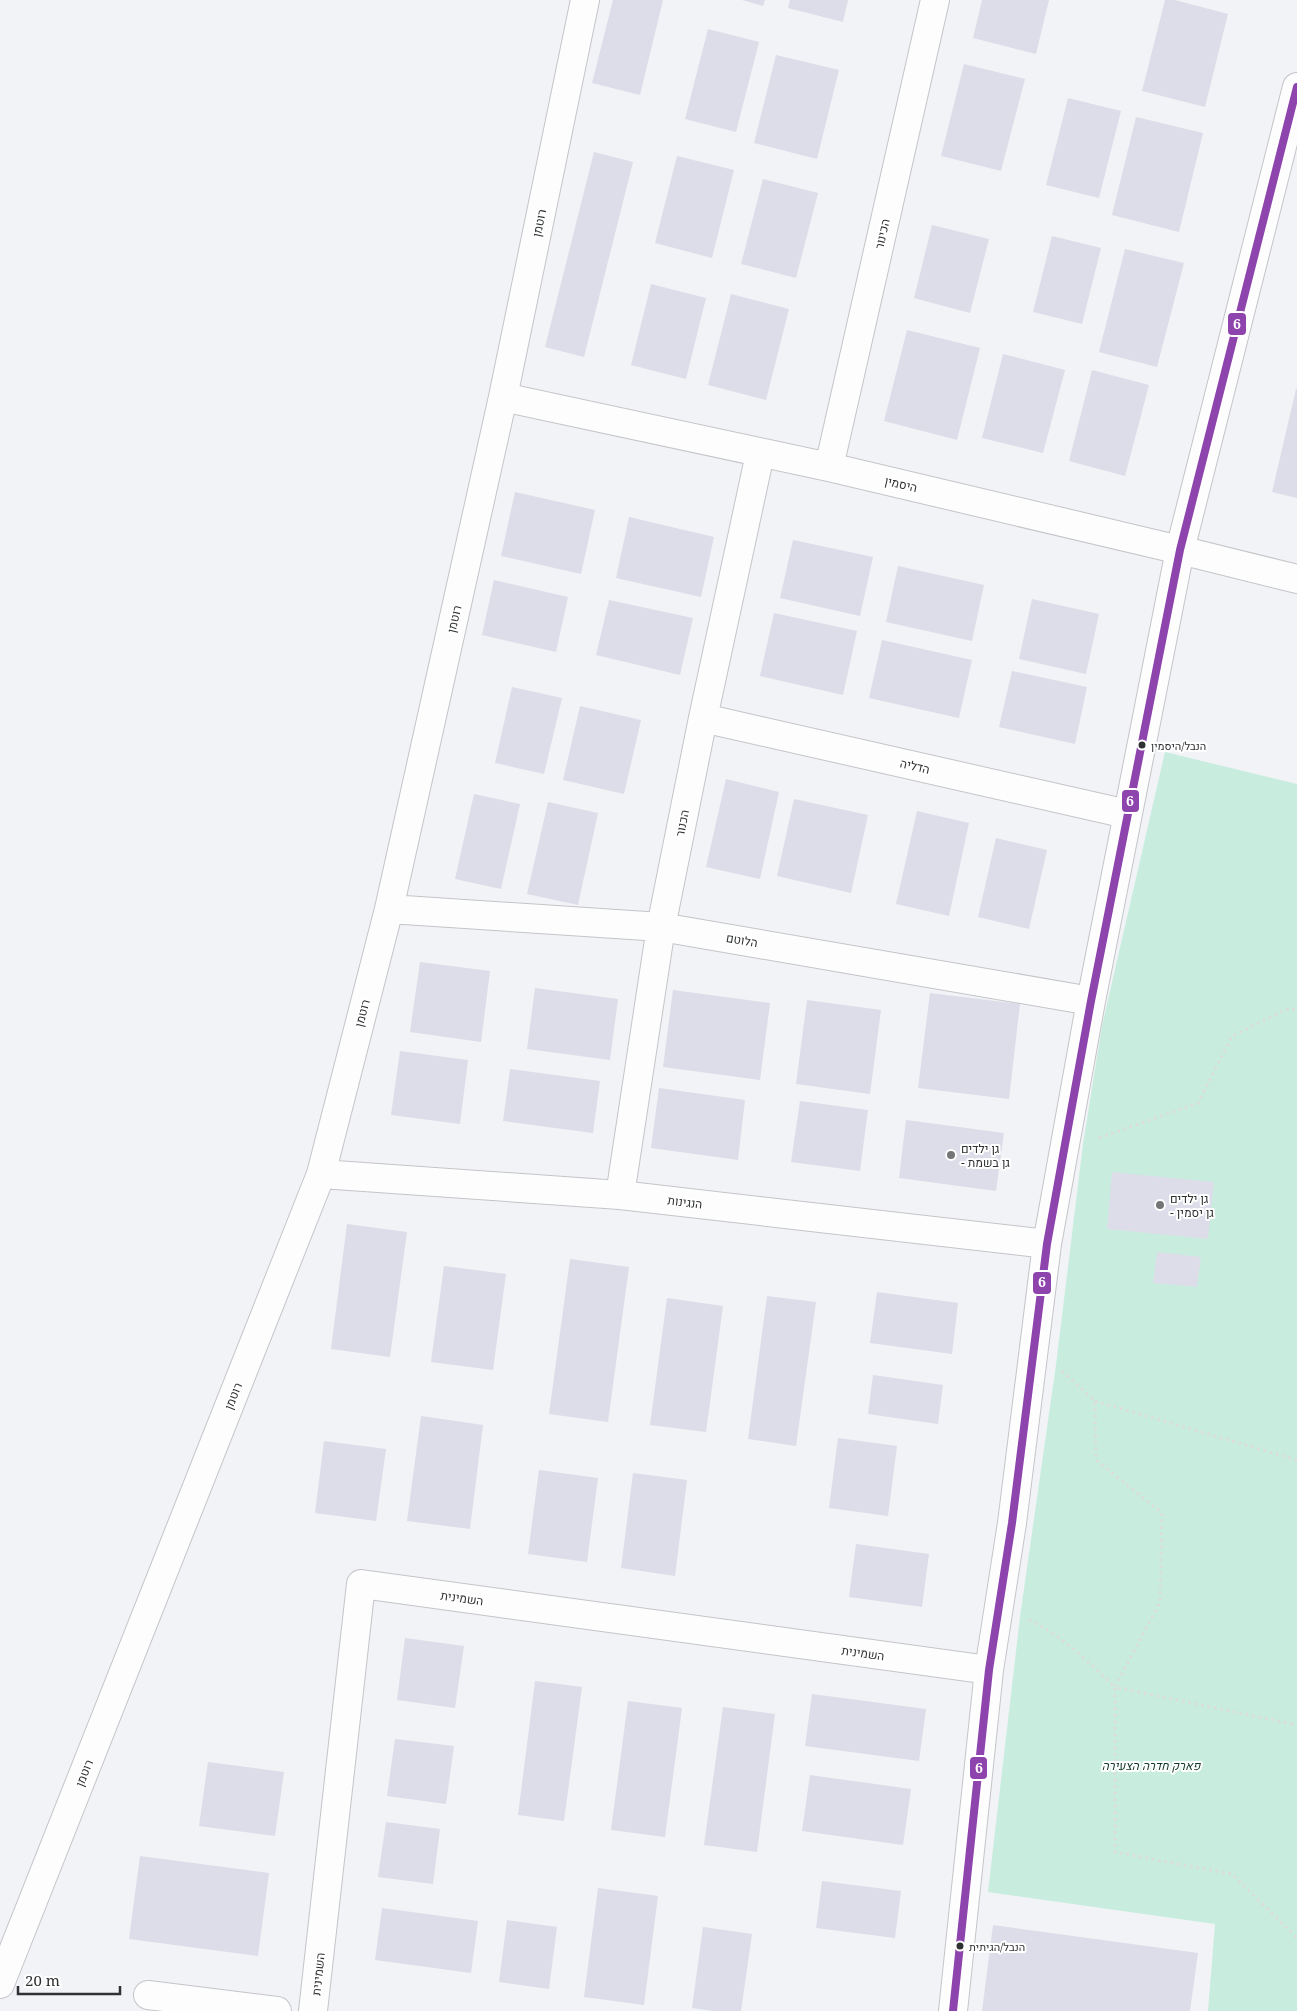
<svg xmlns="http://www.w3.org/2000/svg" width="1297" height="2011" font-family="'Noto Serif',Heebo,serif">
  <rect width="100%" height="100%" fill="#f1f3f6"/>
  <path fill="#c8edde" d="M1165 752 1297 784V2011H1208L1215 1924 988 1892 1020 1617 1056 1365 1083 1144 1102 1026Z"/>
  <path fill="#dcdde9" d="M613 0H663L640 95 592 83Z
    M742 0H765L763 6Z
    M790 0H848L843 22 788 8Z
    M982 0H1049L1036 54 973 38Z
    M1165 0H1175L1228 14 1205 107 1142 91Z
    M708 29 759 42 736 132 685 119Z
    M776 55 839 70 817 159 754 143Z
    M964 64 1025 79 1001 171 941 156Z
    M1068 98 1121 111 1099 198 1046 185Z
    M1136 117 1203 133 1179 232 1112 215Z
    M594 152 633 162 584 357 545 347Z
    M677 156 734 170 712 258 655 243Z
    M763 179 818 193 796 278 741 264Z
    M932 225 989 239 970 313 914 298Z
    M1052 236 1101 248 1082 324 1033 312Z
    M1125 249 1184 263 1157 367 1099 352Z
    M651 284 706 298 686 379 631 365Z
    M731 294 789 309 766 400 708 385Z
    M907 330 980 348 957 440 884 421Z
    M1003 354 1065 370 1043 453 982 438Z
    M1092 370 1149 385 1125 476 1069 461Z
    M1296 389H1297V498L1272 492Z
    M515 492 595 510 581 574 501 556Z
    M629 517 714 537 701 597 616 578Z
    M793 540 873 557 860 616 780 598Z
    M898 566 984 585 972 641 886 622Z
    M494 580 568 597 556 652 482 635Z
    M1032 599 1099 614 1086 674 1019 659Z
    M609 600 693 618 680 675 596 655Z
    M774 613 857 631 843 695 760 676Z
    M882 640 972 660 959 718 869 698Z
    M1012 671 1087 687 1075 744 999 727Z
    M512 687 562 698 544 774 495 763Z
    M580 706 641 720 624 794 563 780Z
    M726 779 779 792 760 879 706 867Z
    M474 794 520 804 501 889 455 879Z
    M794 799 868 815 851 893 777 876Z
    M548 802 598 813 578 905 527 894Z
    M917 811 969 823 949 916 896 904Z
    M996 838 1047 850 1029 929 978 917Z
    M420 962 490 971 481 1042 410 1032Z
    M535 988 618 999 610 1060 527 1049Z
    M673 990 770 1003 760 1080 663 1067Z
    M930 993 1020 1004 1009 1099 918 1088Z
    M807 1000 881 1010 870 1094 796 1084Z
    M400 1051 468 1060 460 1124 391 1115Z
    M510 1069 600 1081 593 1133 503 1121Z
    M659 1088 745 1100 738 1160 651 1148Z
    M800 1101 868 1110 860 1171 791 1162Z
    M906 1120 1004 1133 996 1191 899 1178Z
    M1112 1172 1214 1182 1208 1239 1107 1229Z
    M347 1224 407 1232 390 1357 331 1349Z
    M1157 1252 1201 1257 1197 1287 1153 1283Z
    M570 1259 629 1267 608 1422 549 1414Z
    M444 1266 506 1274 493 1370 431 1362Z
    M877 1292 958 1303 952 1354 870 1343Z
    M767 1296 816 1302 796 1446 748 1439Z
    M667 1298 723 1306 706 1432 650 1425Z
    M873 1375 943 1385 938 1424 868 1414Z
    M421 1416 483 1425 470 1529 407 1521Z
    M838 1438 897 1446 888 1516 829 1508Z
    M324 1441 386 1449 376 1521 315 1513Z
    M539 1470 598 1478 587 1562 528 1554Z
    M633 1473 687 1480 675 1576 621 1568Z
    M856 1544 929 1554 922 1607 849 1597Z
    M405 1638 464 1646 455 1708 397 1700Z
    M535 1681 582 1687 564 1821 518 1815Z
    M812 1694 926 1709 919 1761 805 1746Z
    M628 1701 682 1708 665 1837 611 1830Z
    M723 1707 775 1714 757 1852 704 1845Z
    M395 1739 454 1746 446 1804 387 1796Z
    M208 1762 284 1772 275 1836 199 1826Z
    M810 1775 911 1789 903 1845 802 1831Z
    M386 1822 440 1829 433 1884 378 1877Z
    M140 1856 269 1873 258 1956 129 1939Z
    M822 1881 901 1891 895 1938 816 1928Z
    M598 1888 658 1896 644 2005 584 1997Z
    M382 1908 478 1921 471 1973 375 1960Z
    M507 1920 557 1927 549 1989 499 1982Z
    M993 1925 1198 1953 1190 2011H982Z
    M703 1927 752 1934 741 2011H713L692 2008Z"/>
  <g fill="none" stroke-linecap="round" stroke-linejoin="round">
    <defs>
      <path id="minor" d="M503 397 829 467 1180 550 1297 579
        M829 467 935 0
        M703 718 1127 814
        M389 909 661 927 1091 1001
        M321 1174 620 1195 1047 1244
        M620 1195 661 927 703 718 760 454
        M0 1984 321 1174 389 909 503 397 585 0
        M148 1995 277 2011
        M313 2011 361 1584 989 1670
        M953 2011 989 1670 1012 1523 1047 1244 1064 1150 1091 1001 1180 550 1297 87"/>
    </defs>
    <use href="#minor" stroke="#c4c5c8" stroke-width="30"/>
    <path stroke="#dcdcdc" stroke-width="3" stroke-dasharray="2.5 4" stroke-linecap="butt" d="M1099 1138 1198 1103 1232 1036 1287 1009 1297 1010
      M1062 1371 1095 1401 1096 1460 1162 1513 1160 1602 1115 1687 1297 1725
      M1095 1401 1297 1460
      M1029 1620C1062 1635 1088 1662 1115 1687V1852L1232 1874 1297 1938"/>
    <use href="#minor" stroke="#fdfdfe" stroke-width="28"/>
    <defs>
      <path id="bus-1" d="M953 2011 989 1670 1012 1523 1047 1244 1064 1150 1091 1001 1180 550 1297 87"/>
    </defs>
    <use href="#bus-1" stroke="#fff" stroke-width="11"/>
    <use href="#bus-1" stroke="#8e44ad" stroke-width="8"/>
  </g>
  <g fill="#2f3133" stroke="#fff" stroke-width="2">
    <circle cx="1142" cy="745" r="4.5"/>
    <circle cx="960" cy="1946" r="4.5"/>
  </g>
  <g fill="#737577" stroke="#fff" stroke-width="2">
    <circle cx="951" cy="1155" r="5"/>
    <circle cx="1160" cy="1205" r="5"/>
  </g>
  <g text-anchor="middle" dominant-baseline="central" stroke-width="4" stroke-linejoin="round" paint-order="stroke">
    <g font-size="11" fill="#2f3133" stroke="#fff" text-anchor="start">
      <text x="1151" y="745">הנבל/היסמין</text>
      <text x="969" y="1946">הנבל/הגיתית</text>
    </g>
    <g font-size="12" fill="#2f3133" stroke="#fff">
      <text transform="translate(539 223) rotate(-78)">רוטמן</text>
      <text transform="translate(882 234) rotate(-77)">הכינור</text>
      <text transform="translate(901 484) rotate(13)">היסמין</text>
      <text transform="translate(454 619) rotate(-77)">רוטמן</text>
      <text transform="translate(915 766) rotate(13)">הדליה</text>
      <text transform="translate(682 823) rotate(-79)">הכנור</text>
      <text transform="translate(742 940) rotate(10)">הלוטם</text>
      <text transform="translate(362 1013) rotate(-75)">רוטמן</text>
      <text transform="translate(685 1202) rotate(7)">הנגינות</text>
      <text transform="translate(233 1396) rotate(-68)">רוטמן</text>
      <text transform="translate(462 1598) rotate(8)">השמינית</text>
      <text transform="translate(863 1653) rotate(8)">השמינית</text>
      <text transform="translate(84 1773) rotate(-68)">רוטמן</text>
      <text transform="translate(318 1974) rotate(-84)">השמינית</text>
    </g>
    <g font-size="12" fill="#2f3133" stroke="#fff" text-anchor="start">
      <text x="961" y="1148">גן ילדים<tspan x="961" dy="14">- גן בשמת</tspan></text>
      <text x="1170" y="1198">גן ילדים<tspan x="1170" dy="14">- גן יסמין</tspan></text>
    </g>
    <g font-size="12" font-style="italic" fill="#123829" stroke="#fff">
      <text x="1151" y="1765">פארק חדרה הצעירה</text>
    </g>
  </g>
  <g stroke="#fff" stroke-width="2">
    <rect x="1227" y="312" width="20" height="24" rx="5" fill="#8e44ad"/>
    <rect x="1121" y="789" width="19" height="24" rx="5" fill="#8e44ad"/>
    <rect x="1032" y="1271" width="20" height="24" rx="5" fill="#8e44ad"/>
    <rect x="969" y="1756" width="19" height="24" rx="5" fill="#8e44ad"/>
  </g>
  <g font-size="14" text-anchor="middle" font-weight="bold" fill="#fff">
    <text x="1237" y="329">6</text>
    <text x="1130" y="806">6</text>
    <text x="1042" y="1287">6</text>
    <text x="979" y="1773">6</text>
  </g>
  <path d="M18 1986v8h102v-8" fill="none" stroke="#2f3133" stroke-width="2.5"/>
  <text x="25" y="1986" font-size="15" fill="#2f3133" stroke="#ffffff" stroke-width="4" paint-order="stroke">20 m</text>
</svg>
